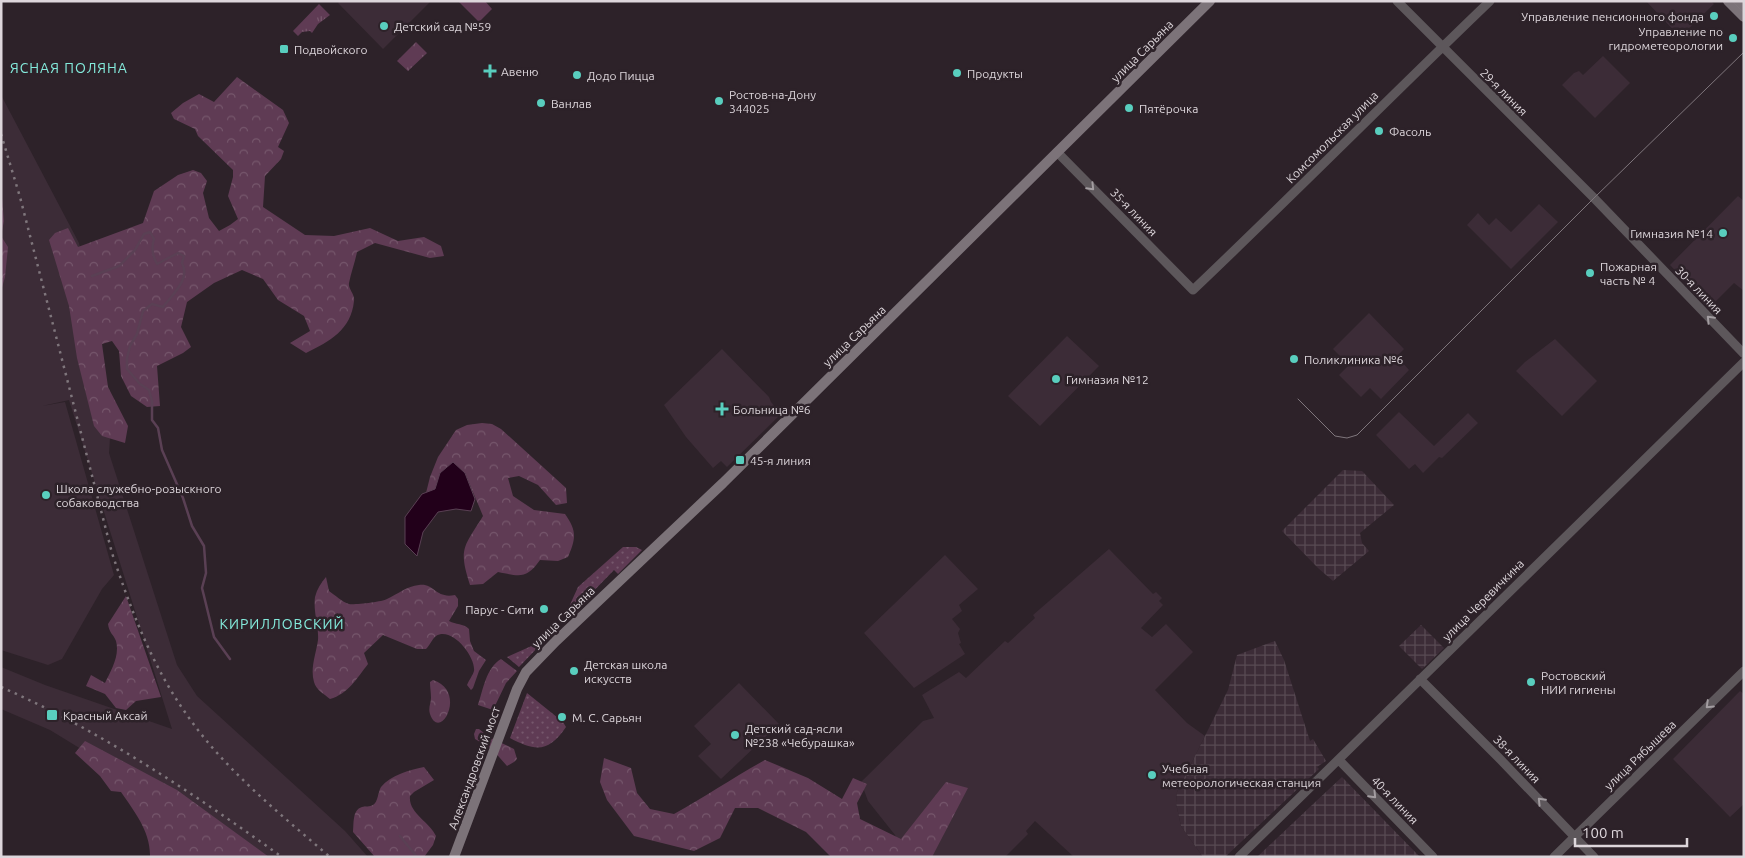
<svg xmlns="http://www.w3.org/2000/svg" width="1745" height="858" font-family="Ubuntu,sans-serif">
  <defs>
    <pattern id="industrial-grid" width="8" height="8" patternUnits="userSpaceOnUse" patternTransform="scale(1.25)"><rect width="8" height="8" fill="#3c2c37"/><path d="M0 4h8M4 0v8" fill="none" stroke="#584a53"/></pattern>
    <pattern id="grass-dots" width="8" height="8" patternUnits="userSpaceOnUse" patternTransform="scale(1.25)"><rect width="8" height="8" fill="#5f3b54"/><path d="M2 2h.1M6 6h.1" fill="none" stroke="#76576c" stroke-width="1.8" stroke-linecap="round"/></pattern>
    <pattern id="forest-crowns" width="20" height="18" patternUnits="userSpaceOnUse" patternTransform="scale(1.25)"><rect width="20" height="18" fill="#5f3b54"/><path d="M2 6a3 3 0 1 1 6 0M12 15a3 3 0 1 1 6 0" fill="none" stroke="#76576c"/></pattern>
    <pattern id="park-tufts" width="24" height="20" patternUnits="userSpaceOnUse" patternTransform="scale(1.25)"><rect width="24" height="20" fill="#5f3b54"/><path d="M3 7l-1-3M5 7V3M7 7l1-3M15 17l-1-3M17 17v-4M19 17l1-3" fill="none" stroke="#76576c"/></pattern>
  </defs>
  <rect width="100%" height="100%" fill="#2d2229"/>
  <path fill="#3c2c37" d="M340 1H431L383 49 338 3Z
    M1646 1H1711L1714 4 1680 37Z
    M1603 56 1630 83 1595 118 1562 85 1574 73 1579 71 1583 75Z
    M1 95 79 243 112 408 109 453 177 665 197 696 345 831 368 857H252L179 809 50 730 1 709V667L45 685 172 729 69 400 42 406 65 402 114 575 102 589 62 659 48 665 1 650Z
    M1738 196 1744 201V291L1734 283 1710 307 1670 265Z
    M1539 204 1558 222 1511 269 1467 225 1478 213 1489 225 1496 218 1511 232Z
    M1369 313 1404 349 1399 354 1403 359 1401 361 1409 370 1381 399 1370 388 1361 397 1339 375 1349 365 1333 349Z
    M1067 336 1099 366 1040 426 1008 396Z
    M1555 339 1597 381 1562 416 1516 371 1525 362Z
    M722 349 769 397 771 402 781 414 727 467 721 461 713 468 686 437 664 405Z
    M1399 412 1434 446 1468 413 1478 423 1442 458 1439 457 1423 473 1415 464 1409 469 1376 435Z
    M1109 549 1153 594 1156 592 1162 598 1159 601 1163 605 1141 628 1152 637 1166 624 1193 652 1155 690 1187 723 1205 736 1177 792 1176 803 1181 826 1203 857H1074L1035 821 1026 831 1028 834 1005 857H905L895 835 868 801 861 782 923 721 934 718 922 695 959 672 966 678 1005 641 1008 643 1035 618 1033 615Z
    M945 555 978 589 959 605 962 611 952 619 960 629 958 633 961 643 959 644 965 654 914 688 864 633Z
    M739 683 779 724 721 779 698 756 711 744 694 726Z
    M1740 691 1744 694V804L1730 817 1673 759Z"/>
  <path fill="url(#industrial-grid)" d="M1343 470 1362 471 1394 505 1360 533 1362 543 1369 551 1333 581 1318 568 1282 531Z
    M1421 625 1444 648 1422 669 1399 646Z
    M1275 641 1284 660 1310 741 1313 739 1326 761 1317 767 1319 769 1225 857H1203L1181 826 1176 803 1177 792 1228 690 1237 655Z
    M1342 777 1420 857H1257L1312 805Z"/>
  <path fill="url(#grass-dots)" d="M623 547H636L642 550 618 574 614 570 579 606 581 609 574 615 568 609 578 587Z
    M536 644 540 645 519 667 507 657Z
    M527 693 563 722 566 727C549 752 536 752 510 738Z"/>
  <path fill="url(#forest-crowns)" d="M237 77 283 110 289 123 278 147 284 151 281 159 265 176 263 207 305 235 334 236 370 228 398 241 424 237 441 246 444 256 430 258 375 243 357 252C355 262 351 273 349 283 348 289 355 294 354 301 351 330 330 341 306 353L290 343 310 331 304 316 278 300 263 279 242 270 214 283 187 302 181 327 191 347 183 353 157 366 160 406 147 407 131 396 121 376 119 351 112 341 102 344 108 387 128 426 125 443 102 436 94 426 77 358 69 306 49 240 55 233 68 228 78 247 143 223 154 191 178 175 193 170 201 173 207 181 203 193 209 218 219 231 230 225 238 219 228 196 233 177V170L198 136 195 129 174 119 171 113 183 103 199 94 214 102Z
    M1 187 4 221 1 236 8 247 5 277 1 291Z
    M482 423 492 424 501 429 566 488 567 503 556 505 538 485 519 476 508 478 513 496 534 510 565 514C577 531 576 538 568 557L558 561 540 560C526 580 519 576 498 572L483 584 470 585C458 548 464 547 483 516L465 473H440L435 490 426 493 430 477 438 457 456 430 467 425Z
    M326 577 329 591C335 595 342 602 349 604 354 605 382 602 387 599 398 594 407 586 419 585 435 583 435 599 455 595L458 599V606L449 621C456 625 463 623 469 629L470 641 474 651 486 660 479 671 473 688 471 690 467 685C469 680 473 675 474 671 476 657 452 626 436 636 432 639 430 645 426 649H417L383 635 364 653 368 664C357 678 348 694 330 699 324 694 316 690 314 682 310 668 316 654 318 640 319 626 313 612 315 597 317 589 321 583 326 577Z
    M126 596 161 697 136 701 126 710 116 708 105 694 86 686 91 675 105 683C111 670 120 656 116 641 114 635 109 633 108 624Z
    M501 659 517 671 506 683 493 710 478 705C483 690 486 668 501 659Z
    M433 680C468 691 440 743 430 714 428 708 431 703 431 698 431 693 430 687 430 682Z
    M476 729H479L489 737 514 749 517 759 514 762 507 766 492 749 475 739 474 734Z
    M85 741 177 790 269 857H150C151 832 134 811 121 792L111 791 100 776 75 753Z
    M604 758 631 768 637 793 650 809 674 814C705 797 734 777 765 760L808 778 842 799 853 778 867 784 857 803 860 819 901 839 946 782 968 788 932 857H831L806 832 758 808H735L720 838 694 851 634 836 607 800 600 782Z
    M424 767 434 780 414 792 410 796C408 813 430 822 436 836L433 845 424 857H375L353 832C354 824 352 810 362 807 365 806 370 807 373 805 378 802 378 792 381 787 391 775 409 770 424 767Z"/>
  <path fill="url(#park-tufts)" d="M319 4 330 15 318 24 312 33 310 31 302 32 298 36 293 31Z
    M416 42 427 53 408 71 397 61Z"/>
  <path fill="#5f3b54" d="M485 1 492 9 479 22 459 2Z"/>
  <path fill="#22001a" stroke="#5a4054" d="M453 462 465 473 475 499 471 511 456 509 438 512 423 532 417 556 405 544V517L422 494 435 489 440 473Z"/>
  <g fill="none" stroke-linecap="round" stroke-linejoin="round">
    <path stroke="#5a4054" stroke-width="2.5" d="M92 276 119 266 135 250 144 234 150 232 154 239C151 248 152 255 157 264L178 253 184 256 182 263C191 279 172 295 163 307L152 304 143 311 137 334 130 346 127 358V369L140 384 149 390 152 401V420L158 428 162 450 183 498 192 526 204 546 206 573 202 588 204 596 214 637 230 659
      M400 836 417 857"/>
    <path stroke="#5d575b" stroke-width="9" d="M1397 1 1594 198 1744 354
      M1057 152 1193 290C1293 195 1390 97 1490 1
      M1420 679 1499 758 1594 857
      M1339 760 1433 857
      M1239 857 1744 362
      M1554 857 1744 671"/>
    <path stroke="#7c7379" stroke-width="10" d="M1728 1 1744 17
      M1741 1 1744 4
      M454 857 517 689 526 672 556 641 723 483 1210 1"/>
    <path stroke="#7f767c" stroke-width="1" d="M1732 1 1744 13
      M1298 399 1335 436 1347 438 1357 435 1594 198 1744 52"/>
    <path stroke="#7f767c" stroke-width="2.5" stroke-dasharray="2.5 5" stroke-linecap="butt" d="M1 134 20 197 112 553C131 610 152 666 187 715 225 770 279 813 330 857
      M1 687C101 731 194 794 282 857"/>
  </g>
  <defs><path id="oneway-chevron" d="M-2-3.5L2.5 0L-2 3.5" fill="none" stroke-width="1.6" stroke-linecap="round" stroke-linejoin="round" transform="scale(1.25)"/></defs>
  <g stroke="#a39da1">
    <use href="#oneway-chevron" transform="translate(1091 187) rotate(46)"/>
    <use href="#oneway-chevron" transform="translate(1710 319) rotate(-134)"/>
    <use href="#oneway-chevron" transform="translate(1709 705) rotate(136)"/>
    <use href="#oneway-chevron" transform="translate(1373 795) rotate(46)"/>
    <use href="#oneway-chevron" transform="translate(1541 801) rotate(-134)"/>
  </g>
  <g fill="#59cebe" stroke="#2d2229" stroke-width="2">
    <circle cx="1714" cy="16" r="5"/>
    <circle cx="384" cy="26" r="5"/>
    <circle cx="1733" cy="38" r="5"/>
    <rect x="279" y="44" width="10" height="10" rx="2.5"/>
    <path d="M487.5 63.5h5v5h5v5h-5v5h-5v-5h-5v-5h5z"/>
    <circle cx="957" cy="73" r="5"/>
    <circle cx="577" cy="75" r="5"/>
    <circle cx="719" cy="101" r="5"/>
    <circle cx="541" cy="103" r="5"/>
    <circle cx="1129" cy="108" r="5"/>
    <circle cx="1379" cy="131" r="5"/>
    <circle cx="1723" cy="233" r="5"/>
    <circle cx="1590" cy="273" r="5"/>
    <circle cx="1294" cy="359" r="5"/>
    <circle cx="1056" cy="379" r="5"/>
    <path d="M719.5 401.5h5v5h5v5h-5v5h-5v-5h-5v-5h5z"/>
    <rect x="735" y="455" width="10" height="10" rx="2.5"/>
    <circle cx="46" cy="495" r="5"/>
    <circle cx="544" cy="609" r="5"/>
    <circle cx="574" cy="671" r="5"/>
    <circle cx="1531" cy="682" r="5"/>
    <rect x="46" y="709" width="12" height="12" rx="2.5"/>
    <circle cx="562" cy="717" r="5"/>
    <circle cx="735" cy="735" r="5"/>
    <circle cx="1152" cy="775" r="5"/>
  </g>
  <g text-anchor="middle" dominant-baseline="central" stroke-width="5" stroke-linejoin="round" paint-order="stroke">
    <g font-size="12" fill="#ddd6db" stroke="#2d2229" text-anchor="start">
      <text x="1704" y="16" text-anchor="end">Управление пенсионного фонда</text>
      <text x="394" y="26">Детский сад №59</text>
      <text x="1723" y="31" text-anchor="end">Управление по<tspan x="1723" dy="14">гидрометеорологии</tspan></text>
      <text x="294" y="49">Подвойского</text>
      <text x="501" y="71">Авеню</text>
      <text x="967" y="73">Продукты</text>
      <text x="587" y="75">Додо Пицца</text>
      <text x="729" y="94">Ростов-на-Дону<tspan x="729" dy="14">344025</tspan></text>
      <text x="551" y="103">Ванлав</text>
      <text x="1139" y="108">Пятёрочка</text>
      <text x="1389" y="131">Фасоль</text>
      <text x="1713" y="233" text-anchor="end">Гимназия №14</text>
      <text x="1600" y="266">Пожарная<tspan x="1600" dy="14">часть № 4</tspan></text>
      <text x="1304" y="359">Поликлиника №6</text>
      <text x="1066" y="379">Гимназия №12</text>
      <text x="733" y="409">Больница №6</text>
      <text x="750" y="460">45-я линия</text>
      <text x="56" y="488">Школа служебно-розыскного<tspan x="56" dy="14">собаководства</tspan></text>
      <text x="534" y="609" text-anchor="end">Парус - Сити</text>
      <text x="584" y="664">Детская школа<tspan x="584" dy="14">искусств</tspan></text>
      <text x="1541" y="675">Ростовский<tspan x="1541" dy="14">НИИ гигиены</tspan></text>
      <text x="63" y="715">Красный Аксай</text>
      <text x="572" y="717">М. С. Сарьян</text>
      <text x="745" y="728">Детский сад-ясли<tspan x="745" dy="14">№238 «Чебурашка»</tspan></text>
      <text x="1162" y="768">Учебная<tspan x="1162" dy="14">метеорологическая станция</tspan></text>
    </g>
    <g font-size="12" fill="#ddd6db" stroke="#2d2229">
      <text transform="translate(1142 51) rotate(-45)">улица Сарьяна</text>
      <text transform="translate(1504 92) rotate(45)">29-я линия</text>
      <text transform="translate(1332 137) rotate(-45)">Комсомольская улица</text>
      <text transform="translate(1134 212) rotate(46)">35-я линия</text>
      <text transform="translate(1699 290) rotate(46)">30-я линия</text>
      <text transform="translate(854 336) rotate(-44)">улица Сарьяна</text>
      <text transform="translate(1483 600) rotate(-45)">улица Черевичкина</text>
      <text transform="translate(563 617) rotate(-44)">улица Сарьяна</text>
      <text transform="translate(1640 755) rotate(-44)">улица Рябышева</text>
      <text transform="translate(1517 759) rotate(46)">38-я линия</text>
      <text transform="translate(474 768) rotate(-70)">Александровский мост</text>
      <text transform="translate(1395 800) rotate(46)">40-я линия</text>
    </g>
    <g font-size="14" letter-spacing="1" fill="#84ebdc" stroke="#2d2229">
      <text x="69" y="68">ЯСНАЯ ПОЛЯНА</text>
      <text x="282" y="624">КИРИЛЛОВСКИЙ</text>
    </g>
  </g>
  <rect width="1745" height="858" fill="none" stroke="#ddd6db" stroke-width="5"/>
  <path d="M1575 838v8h112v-8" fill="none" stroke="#ddd6db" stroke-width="2.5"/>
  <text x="1582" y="838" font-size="15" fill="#ddd6db" stroke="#2d2229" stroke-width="4" paint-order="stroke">100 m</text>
</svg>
